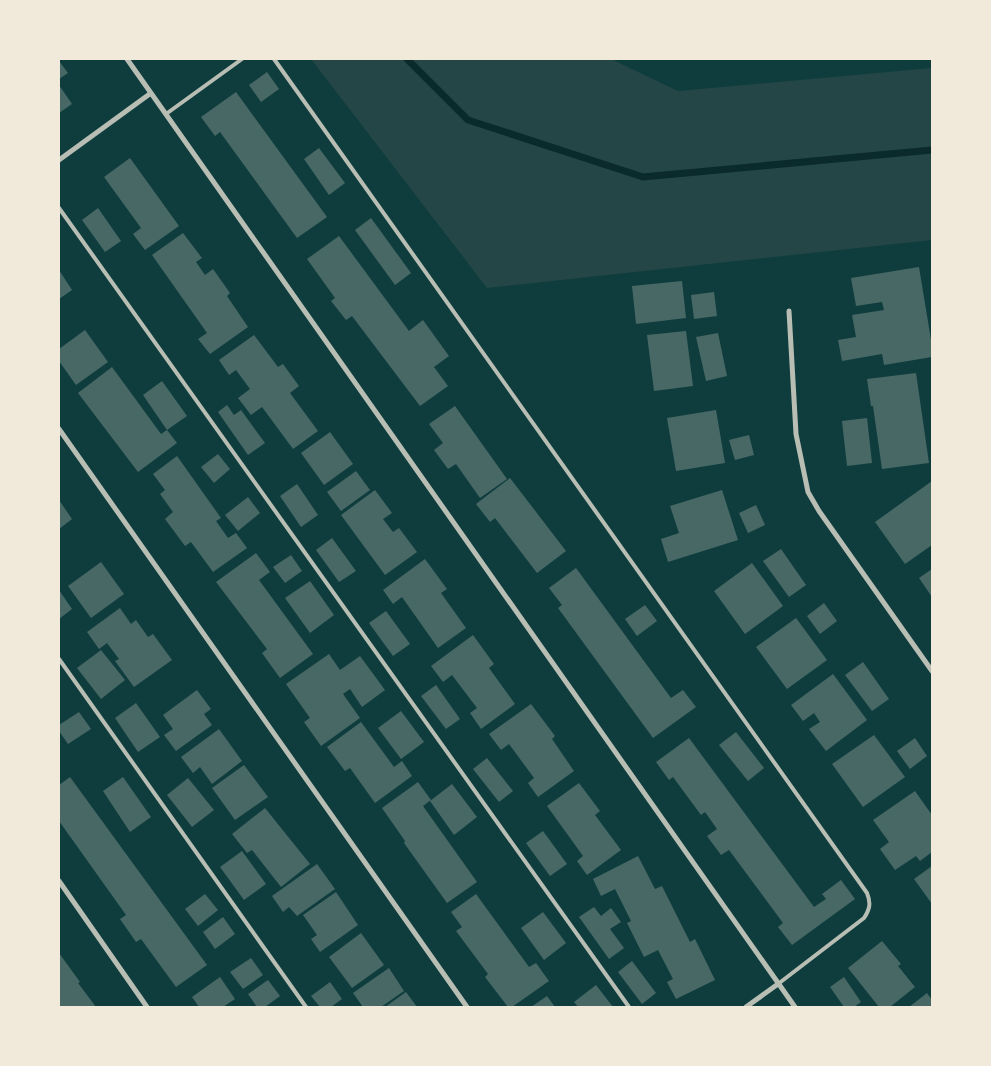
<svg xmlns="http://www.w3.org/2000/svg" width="991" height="1066" font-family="'Times New Roman',serif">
  <rect width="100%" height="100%" fill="#0f3d3e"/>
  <path fill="#244646" d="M311 59H611L678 91 932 68V240L487 288Z"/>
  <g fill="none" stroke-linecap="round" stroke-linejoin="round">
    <path stroke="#0a2a2b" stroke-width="7" d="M407 59 468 120 643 177 932 150"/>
  </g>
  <path fill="#486865" d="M59 61 68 73 59 79Z
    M267 72 279 89 261 102 249 85Z
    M59 85 72 104 59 113Z
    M236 92 327 217 297 238 220 132 215 136 201 117Z
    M319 148 345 183 329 195 304 159Z
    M130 158 179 226 145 250 133 234 141 228 104 177Z
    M98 208 121 241 105 252 82 220Z
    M371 218 411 273 395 285 355 230Z
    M183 233 202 258 196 262 205 275 213 269 230 293 227 296 248 327 210 354 198 339 207 333 152 255Z
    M339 236 409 331 423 320 449 356 434 367 448 386 420 406 352 316 346 320 331 301 335 298 307 259Z
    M919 267 932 346V357L884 365 882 354 842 361 838 340 856 337 852 315 884 310 882 302 856 306 851 278Z
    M59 270 72 290 59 299Z
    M682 281 686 318 636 324 632 286Z
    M714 292 717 316 694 319 691 295Z
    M85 330 108 362 76 385 59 361V349Z
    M686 331 693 386 654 391 647 335Z
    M718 333 727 376 706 381 696 337Z
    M254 335 278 367 283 364 299 386 290 393 318 431 293 449 262 407 251 415 238 398 250 389 236 370 229 375 219 360Z
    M112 367 161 434 167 430 177 443 138 472 78 393Z
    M916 373 929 463 882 469 873 406H871L867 379Z
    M162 381 187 416 167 430 143 395Z
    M227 405 234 415 241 410 265 443 248 455 218 412Z
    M455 406 507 479 480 498 456 464 448 469 434 450 443 443 429 424Z
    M716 410 725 463 676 471 667 418Z
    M867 418 872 463 847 466 842 421Z
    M330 432 353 464 324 485 301 453Z
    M749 435 754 455 735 460 729 440Z
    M218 454 230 469 214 483 201 467Z
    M177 456 221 518 216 521 228 538 236 533 247 548 213 572 191 542 185 546 165 519 173 512 160 494 165 490 153 474Z
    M356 471 370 490 341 511 327 492Z
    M510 478 566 551 537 573 495 518 490 522 476 504Z
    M932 481V545L905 564 875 522Z
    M297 484 318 515 301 527 280 496Z
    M375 490 392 513 383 519 393 532 399 528 417 552 385 575 341 515Z
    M722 490 738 540 668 562 661 539 679 533 670 506Z
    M248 497 260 513 238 531 225 515Z
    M59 500 72 519 59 529Z
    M756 505 765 525 748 533 739 513Z
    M332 538 356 571 339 582 316 550Z
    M781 549 806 585 789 597 763 561Z
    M256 553 270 572 259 580 313 654 280 678 262 653 267 649 216 582Z
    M291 555 302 571 285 583 273 567Z
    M425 559 447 589 441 593 466 628 438 648 402 597 393 604 383 590Z
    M101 562 124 594 91 618 68 586Z
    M752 563 783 606 745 634 714 591Z
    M576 568 671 698 683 690 696 707 653 738 558 608 562 605 549 588Z
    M932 569V597L919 578Z
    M310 581 334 615 310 633 285 598Z
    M59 590 72 609 59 619Z
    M824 603 837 621 820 634 807 616Z
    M645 605 657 621 637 636 625 619Z
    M120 608 131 624 136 620 148 637 153 634 172 660 134 687 115 661 119 659 107 643 99 649 87 632Z
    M386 611 410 644 393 656 369 623Z
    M796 618 827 660 787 689 756 647Z
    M473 635 494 664 489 668 515 704 481 729 470 713 477 708 452 675 443 682 431 666Z
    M101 650 125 680 101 699 77 668Z
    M329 654 340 670 360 656 385 690 362 707 350 689 343 694 360 718 321 746 304 722 310 718 286 684Z
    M863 662 889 699 872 711 845 675Z
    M833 674 867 720 826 751 809 729 820 722 814 713 803 721 791 705Z
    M436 685 460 719 446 729 421 696Z
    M197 690 211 709 204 714 212 725 176 751 164 735 173 729 163 715Z
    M136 703 160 737 138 752 115 718Z
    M531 704 555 736 552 739 574 771 538 797 528 783 534 778 509 744 501 750 489 734Z
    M401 711 424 742 401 759 378 728Z
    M79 712 91 729 68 744 59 731V725Z
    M361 722 394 767 402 761 412 776 375 803 350 768 345 771 327 747Z
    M219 729 242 761 212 784 200 767 193 773 181 757Z
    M736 732 764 768 748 781 719 745Z
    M874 735 905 777 863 807 832 764Z
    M689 738 814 907 826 899 822 894 841 880 855 899 792 945 778 927 783 923 729 850 721 855 707 836 717 829 705 812 701 815 673 777 669 780 656 762Z
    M915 738 927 756 910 769 897 751Z
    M487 758 513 791 499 802 473 769Z
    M244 765 268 797 235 820 212 788Z
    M70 777 207 965 176 987 141 939 136 942 120 919 126 915 59 821V785Z
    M123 777 151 817 130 832 103 791Z
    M188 778 214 810 192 827 167 795Z
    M418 782 431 800 423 806 477 882 447 903 404 843 405 841 382 808Z
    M579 783 600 811 595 815 621 850 587 875 577 861 583 856 547 806Z
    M452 784 477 817 454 835 430 801Z
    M915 791 932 815V852L920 861 916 856 895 870 880 849 889 842 873 820Z
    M265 808 310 864 281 887 252 850 247 853 232 834Z
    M543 831 567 864 550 876 526 843Z
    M242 851 266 884 244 900 220 867Z
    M638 856 655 889 662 886 690 942 695 939 715 980 676 999 667 982 673 979 658 950 644 957 627 923 631 921 615 889 601 896 593 879Z
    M317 864 335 889 297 916 289 907 283 912 272 896Z
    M932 866V904L914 879Z
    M336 892 358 925 320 952 311 939 317 935 303 915Z
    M205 894 218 910 198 926 185 909Z
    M476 894 529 967 536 963 549 981 512 1007H508L485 977 488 974 456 931 462 927 451 912Z
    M594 907 601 916 611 908 621 922 610 929 624 948 609 959 579 917Z
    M543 912 566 943 544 960 521 928Z
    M223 917 235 934 215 949 203 932Z
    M361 933 384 965 352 988 329 957Z
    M882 941 901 964 898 966 915 987 890 1007H879L848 968Z
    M59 953 80 982 78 983 96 1007H59Z
    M251 958 263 975 243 989 230 972Z
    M632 961 656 993 642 1004 618 972Z
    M389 968 404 991 381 1007H363L353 993Z
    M220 977 235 999 223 1007H199L192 997Z
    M844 977 861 1002 854 1007H844L830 987Z
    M268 980 280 996 265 1007H257L248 994Z
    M330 982 342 999 331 1007H320L311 996Z
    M596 985 613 1007H578L574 1002Z
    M406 992 417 1007H385Z
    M927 993 932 1000V1007H909Z
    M547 996 555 1007H531Z"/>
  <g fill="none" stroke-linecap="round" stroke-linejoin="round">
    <path stroke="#b8beb3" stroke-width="4" d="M274 59 867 893C871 903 870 909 864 918L778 984
      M166 114 242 59
      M59 208 629 1007
      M59 659 306 1007"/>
    <path stroke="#b8beb3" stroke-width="5" d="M127 59 795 1007
      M59 160 151 93
      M789 311 796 434 808 492 819 511 932 671
      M59 429 467 1007
      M59 881 147 1007
      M746 1007 778 984"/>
  </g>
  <rect width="991" height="1066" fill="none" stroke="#f1e9da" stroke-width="120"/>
</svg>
